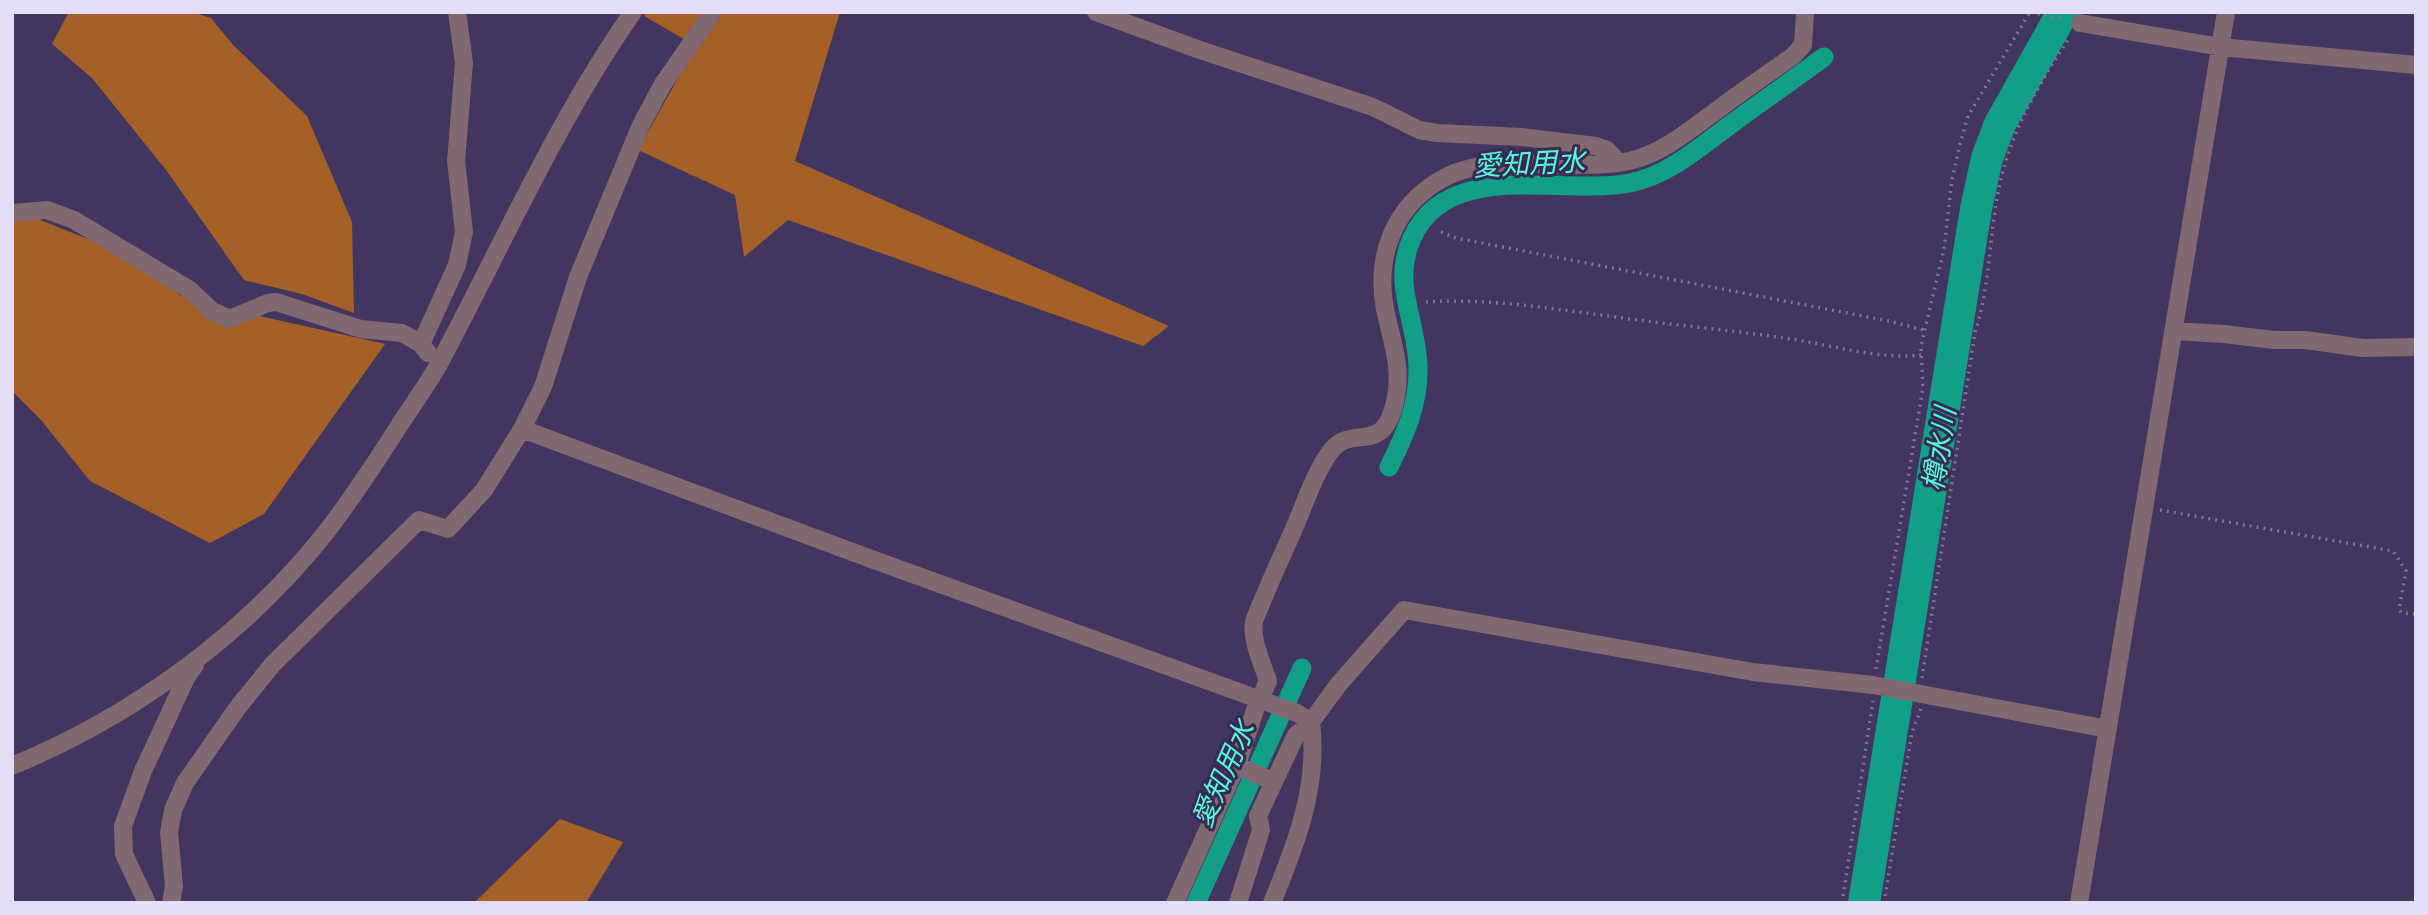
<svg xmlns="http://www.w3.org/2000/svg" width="2428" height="915" font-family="'Space Grotesk','Noto Sans JP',sans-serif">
  <rect width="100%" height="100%" fill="#42355f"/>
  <path fill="#a46026" d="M69 12H192L211 18 233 45 307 116 352 222 354 313 302 294 244 280 166 170 92 78 52 44Z
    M647 12H840L795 161 1169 326 1143 346 788 220 744 257 735 195 638 150 696 46 644 16Z
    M12 209 121 252 180 295 242 312 385 344 264 514 210 543 90 481 41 420 12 391Z
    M560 819 623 842 586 903H474Z"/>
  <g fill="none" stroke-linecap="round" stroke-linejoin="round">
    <path stroke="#129f88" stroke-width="19" d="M1389 467C1405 435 1419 404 1418 367 1417 320 1391 284 1412 238 1448 158 1562 196 1630 183 1667 176 1700 147 1730 125 1761 102 1793 80 1824 57
      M1196 903 1302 668"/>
    <path stroke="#129f88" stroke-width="32" d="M1864 903 1976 209 1987 158 2000 124 2063 12"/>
    <path stroke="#7f7599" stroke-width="3.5" stroke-dasharray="2 5" stroke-linecap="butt" d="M2031 12 2063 19
      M1441 232 1456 238 1889 321 1924 330
      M1426 302C1489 298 1553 309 1616 317 1672 325 1729 330 1785 338 1827 344 1879 360 1921 355
      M2160 510 2393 551 2406 571 2399 609 2402 613 2416 614
      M1876 669 1923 388 1921 346 1944 249 1952 180 1960 144 1968 116 2030 12
      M1922 678 1975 332C1990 289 1989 234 1999 188 2010 133 2039 83 2070 37
      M1842 903 1873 701
      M1884 903 1912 732 1921 709"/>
    <path stroke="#816971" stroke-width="18" d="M713 12 663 84 641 125 578 277 543 387 522 429 874 560 1297 713 1311 722 1338 685 1404 610 1753 672 1873 685 2108 729
      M1096 12 1200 50 1373 107 1419 130 1437 133 1522 137 1596 146 1607 150 1619 163
      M2080 23 2221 47 2416 65
      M12 213 47 210 74 220 190 290 212 311 229 319 268 303 276 302 361 329 402 333 421 344
      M2173 331 2224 334 2274 340H2305L2363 348 2416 347
      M428 353 421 344 457 265 464 232 456 161 464 63 457 12
      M1237 765 1274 782
      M12 766C133 716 246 634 327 531 353 497 376 462 399 426 412 406 427 385 439 364 502 246 556 122 633 12
      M147 903 124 854 123 826 143 771 186 678 195 665
      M171 903 174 886 169 833 173 810 185 783 238 707 273 664 419 520 448 529 484 490 522 429
      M1175 903 1237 765 1255 710 1268 681C1262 662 1251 641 1254 621 1267 588 1282 556 1296 524 1306 500 1315 473 1330 452 1353 421 1384 460 1396 397 1402 365 1391 339 1385 309 1375 256 1394 206 1442 179 1491 150 1572 173 1629 161 1664 153 1692 128 1720 108 1744 90 1769 73 1793 56L1803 45 1805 12
      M1238 903 1261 830 1258 816 1296 735 1311 722
      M1272 903C1296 844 1319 787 1311 722
      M2079 903 2226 12"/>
  </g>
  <g text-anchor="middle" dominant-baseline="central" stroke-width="6" stroke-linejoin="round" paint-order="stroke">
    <g font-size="28" font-style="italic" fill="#54fada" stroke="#382a53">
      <text transform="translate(1529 163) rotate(-3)">愛知用水</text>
      <text transform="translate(1939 449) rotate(-81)">樽水川</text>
      <text transform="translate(1223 774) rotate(-66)">愛知用水</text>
    </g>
  </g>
  <rect width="2428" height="915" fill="none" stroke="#e3ddf7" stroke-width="28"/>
</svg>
